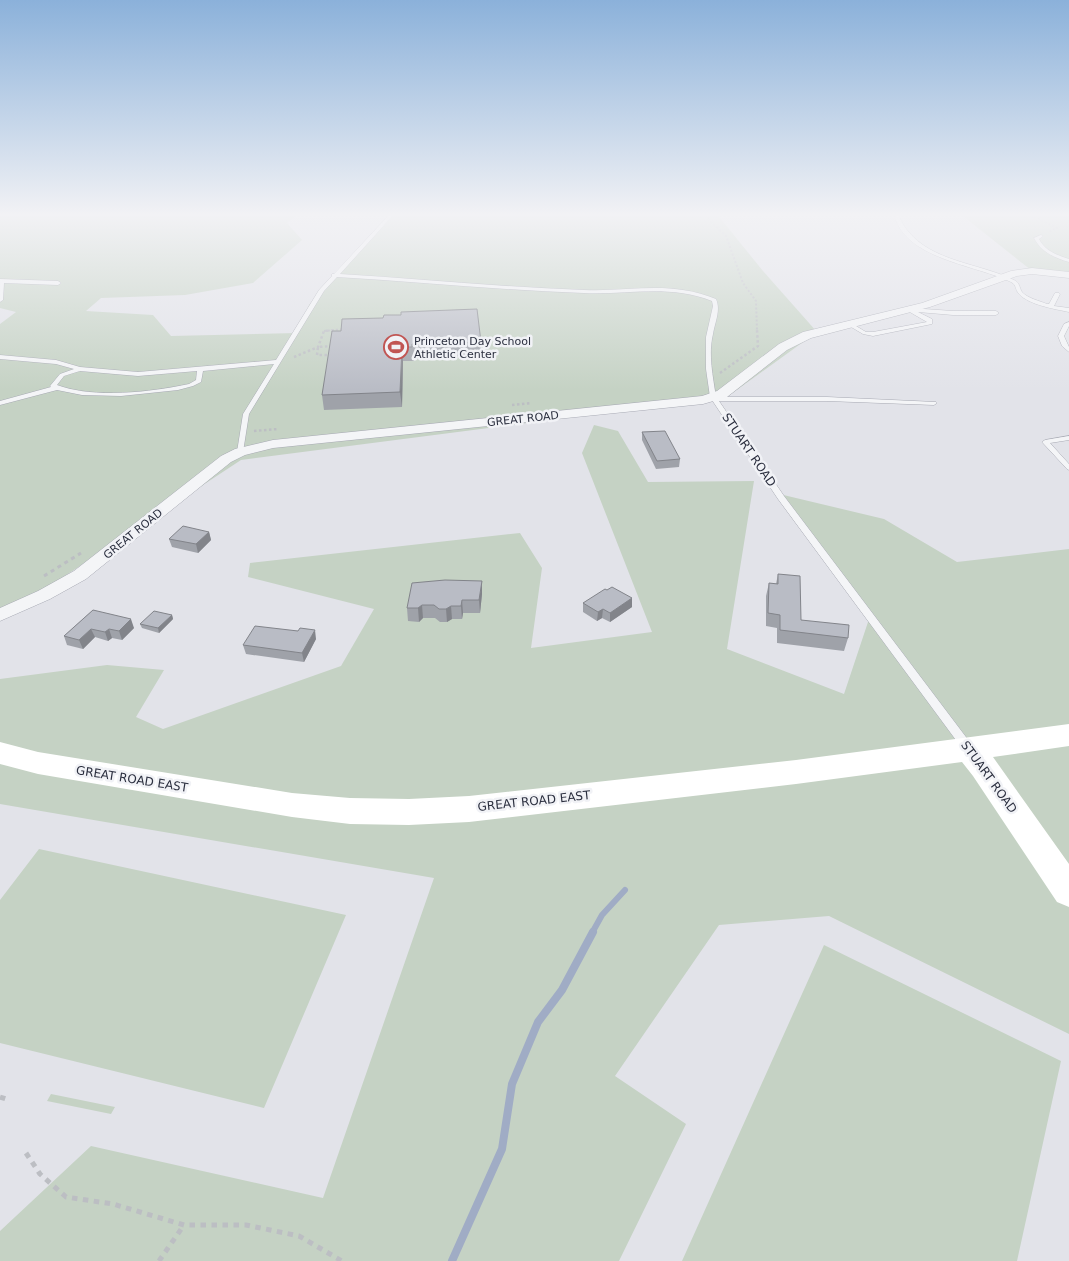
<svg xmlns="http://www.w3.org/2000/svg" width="1069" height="1261" font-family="'DejaVu Sans',sans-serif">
  <rect width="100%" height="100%" fill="#e2e3e9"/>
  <path fill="#c5d2c4" d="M0 213H300L287 223 302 240 253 283 185 295 101 298 86 311 153 315 171 336 297 333 309 305 383 225 397 213 565 215 566 213H716L763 271 817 332 727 397 241 460 36 595 0 613V324L16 312 0 308Z
    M959 213H1069V274L1031 270Z
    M594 425 618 431 648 482 754 481 727 649 844 694 871 613 775 493 884 519 957 562 1069 549V1034L829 916 719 925 615 1076 686 1124 619 1261H0V1231L91 1146 323 1198 434 878 0 804V679L107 665 164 670 136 717 163 729 341 666 374 609 248 577 250 563 520 533 542 568 531 648 652 632 582 453Z
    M39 849 346 915 264 1108 0 1043V900Z
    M824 945 1061 1061 1017 1261H682Z
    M51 1094 115 1107 111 1114 47 1101Z"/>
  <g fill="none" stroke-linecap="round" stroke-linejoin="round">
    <path stroke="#a0acc5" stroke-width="6" d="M592 933 602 915 625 890"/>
    <path stroke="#a0acc5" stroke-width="8" d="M452 1261 502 1149 512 1084 538 1022 562 990 593 932"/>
    <defs>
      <path id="lane" d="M391 213H395L340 274C421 279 502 287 584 290 632 292 668 280 716 299 721 310 715 322 713 334 708 354 713 377 716 397H827L936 402 937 403 934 405 827 401H719L784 496 972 745 973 748 972 751H964L778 499 710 397 706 369V337L713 306 712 301C669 284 628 295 584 293 501 290 419 282 337 277L324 291 249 414 243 452 240 454 237 452 243 414 274 364 203 371 201 382 193 386 178 390 121 396 82 395 57 390 0 405V401L51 387 50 386 60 374 74 369 56 364 0 359V355L56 360 80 367 138 372 276 360 319 290 332 276V274H334ZM80 371 138 376 197 371 196 380 189 384C150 392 95 399 57 385L64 376Z
        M894 213H898C900 219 903 225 907 230 932 262 979 263 1014 280 1020 283 1019 287 1022 292 1027 298 1040 301 1047 304H1049L1055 293H1059L1060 294 1054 306 1069 308V312C1055 309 1029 305 1019 294 1015 290 1017 285 1011 282 977 265 902 259 894 213Z
        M1041 235 1043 236 1039 239C1045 251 1057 255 1069 259V262C1055 258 1041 252 1034 238Z
        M0 279 58 281 61 283 58 285 4 283 3 300 0 302Z
        M910 308 953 311H996L999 313 996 315H953L918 312 932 319V324L873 336 863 334 846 324 851 323 866 332H873L927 322 908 311 907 310Z
        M1069 322V326L1064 336 1069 347V352L1062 346 1058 336 1064 324Z
        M1069 436V440L1050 443 1069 464V470L1067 469 1042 442 1045 440Z"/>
      <path id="street" d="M1032 268 1069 272V278L1032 274 1017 276 930 307 811 338 787 350 727 397 703 404 273 448 245 455 231 462 86 579 50 599 0 621V608L38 591 74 571 221 456 235 449 273 440 702 396 717 391 779 344 803 332 922 303 1011 271Z"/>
    </defs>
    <use href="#lane" stroke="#a7a9b3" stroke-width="1"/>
    <use href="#street" stroke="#a7a9b3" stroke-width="1"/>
    <path stroke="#bcbec3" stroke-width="2" stroke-dasharray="2 2" stroke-linecap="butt" d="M702 213 726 236 743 283 756 301 757 331
      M1032 213 1035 217 1057 228 1048 232
      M324 331 345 329"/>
    <path stroke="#bcbec3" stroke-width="2.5" stroke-dasharray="2.5 2.5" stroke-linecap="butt" d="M332 355H317L318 347 333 346
      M294 357 318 347 324 331 336 330
      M720 373 758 346 757 330
      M512 405 531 403
      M254 431 278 429"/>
    <path stroke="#bcbec3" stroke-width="3" stroke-dasharray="4 4" stroke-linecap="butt" d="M44 576 81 553"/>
    <path stroke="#bcbec3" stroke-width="5" stroke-dasharray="5.5 5.5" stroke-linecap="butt" d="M0 1097 9 1100
      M26 1153 40 1174 66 1197 113 1204 184 1225H246L299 1236 342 1261
      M159 1261 184 1225"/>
    <use href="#lane" fill="#f4f5f7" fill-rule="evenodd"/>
    <use href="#street" fill="#f4f5f7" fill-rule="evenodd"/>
    <path fill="#fff" fill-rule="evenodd" d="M1069 724V746L993 757 1069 864V907L1057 902 973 776 962 762 796 784 469 822 409 825 350 824 292 817 38 774 0 764V742L38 752 292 793 350 798 409 799 469 796 796 760Z"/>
  </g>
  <path fill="#9fa2a9" d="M341 331 481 342V356L414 359V361H403L402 407 324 410 322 395Z
    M642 432 680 459 679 467 656 469 642 440Z
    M209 532 211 540 198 553 172 547 169 539Z
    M778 574 801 620 848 638 844 651 777 643V628L766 626V596L769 583 776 584Z
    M482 581V594L480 613H463L462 619H452L447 622H440L435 618H423L419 622 408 621 407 608Z
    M632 598V607L610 622 602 618 597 621 583 612V603Z
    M93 610 134 628 122 640 112 638 108 641 95 637 83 649 67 645 64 636Z
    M172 615 173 619 159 633 142 628 140 624Z
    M316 639 304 662 246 654 243 645Z"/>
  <path fill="#82848a" d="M402 347 403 361 402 407 400 392Z
    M209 532 211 540 198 553 196 544Z
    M482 581V594L480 613 479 600Z
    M632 598V607L610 622V613Z
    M462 600 463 613 462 619 461 606Z
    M422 605 423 618 419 622 418 608Z
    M451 606 452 619 447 622 446 609Z
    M603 609 602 618 597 621 598 612Z
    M172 615 173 619 159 633 158 628Z
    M131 619 134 628 122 640 119 631Z
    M91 629 95 637 83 649 79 640Z
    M109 629 112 638 108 641 105 632Z
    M315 630 316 639 304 662 302 653Z"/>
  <path fill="#b9bcc5" stroke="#82848a" d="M477 309 481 342 412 344V347H402L400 392 322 395 332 331H341L342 319 383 318 384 315H401V312Z
    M665 431 680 459 657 461 642 432Z
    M183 526 209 532 196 544 169 539Z
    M778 574 800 576 801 620 849 625 848 638 780 630V615L768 613 769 583 778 584Z
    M445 580 482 581 479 600H462L461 606H451L446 609H439L434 605H422L418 608H407L412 583Z
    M612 587 632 598 610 613 603 609 598 612 583 603 605 589 607 590Z
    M93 610 131 619 119 631 109 629 105 632 91 629 79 640 64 636Z
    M154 611 172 615 158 628 140 624Z
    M255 626 298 631 300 628 315 630 302 653 243 645Z"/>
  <linearGradient id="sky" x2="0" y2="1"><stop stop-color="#8bb1da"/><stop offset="0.55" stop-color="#f2f2f5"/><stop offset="1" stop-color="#f2f2f5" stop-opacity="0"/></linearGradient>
  <rect width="1069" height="390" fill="url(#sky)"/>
  <defs>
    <symbol id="stadium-ring" viewBox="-11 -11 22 22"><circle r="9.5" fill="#f1f2f6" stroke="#c15553" stroke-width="1.5"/><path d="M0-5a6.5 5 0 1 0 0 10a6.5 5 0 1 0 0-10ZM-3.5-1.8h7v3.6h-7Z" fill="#c15553"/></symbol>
  </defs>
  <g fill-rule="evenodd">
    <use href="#stadium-ring" x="382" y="333" width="28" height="28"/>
  </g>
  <g text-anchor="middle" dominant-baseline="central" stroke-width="5" stroke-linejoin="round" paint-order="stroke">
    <g font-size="11" fill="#2b2f3f" stroke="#f1f2f6" text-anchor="start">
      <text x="414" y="341">Princeton Day School<tspan x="414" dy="13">Athletic Center</tspan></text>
    </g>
    <g font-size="11" fill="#2b2f3f" stroke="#f1f2f6">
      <text transform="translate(523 419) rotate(-6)">GREAT ROAD</text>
      <text transform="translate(133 534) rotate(-39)">GREAT ROAD</text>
    </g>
    <g font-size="12" fill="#2b2f3f" stroke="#f1f2f6">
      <text transform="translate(749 450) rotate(56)">STUART ROAD</text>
      <text transform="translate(989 777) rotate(54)">STUART ROAD</text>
      <text transform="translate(132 779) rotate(9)">GREAT ROAD EAST</text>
      <text transform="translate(534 801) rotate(-6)">GREAT ROAD EAST</text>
    </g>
  </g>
</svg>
